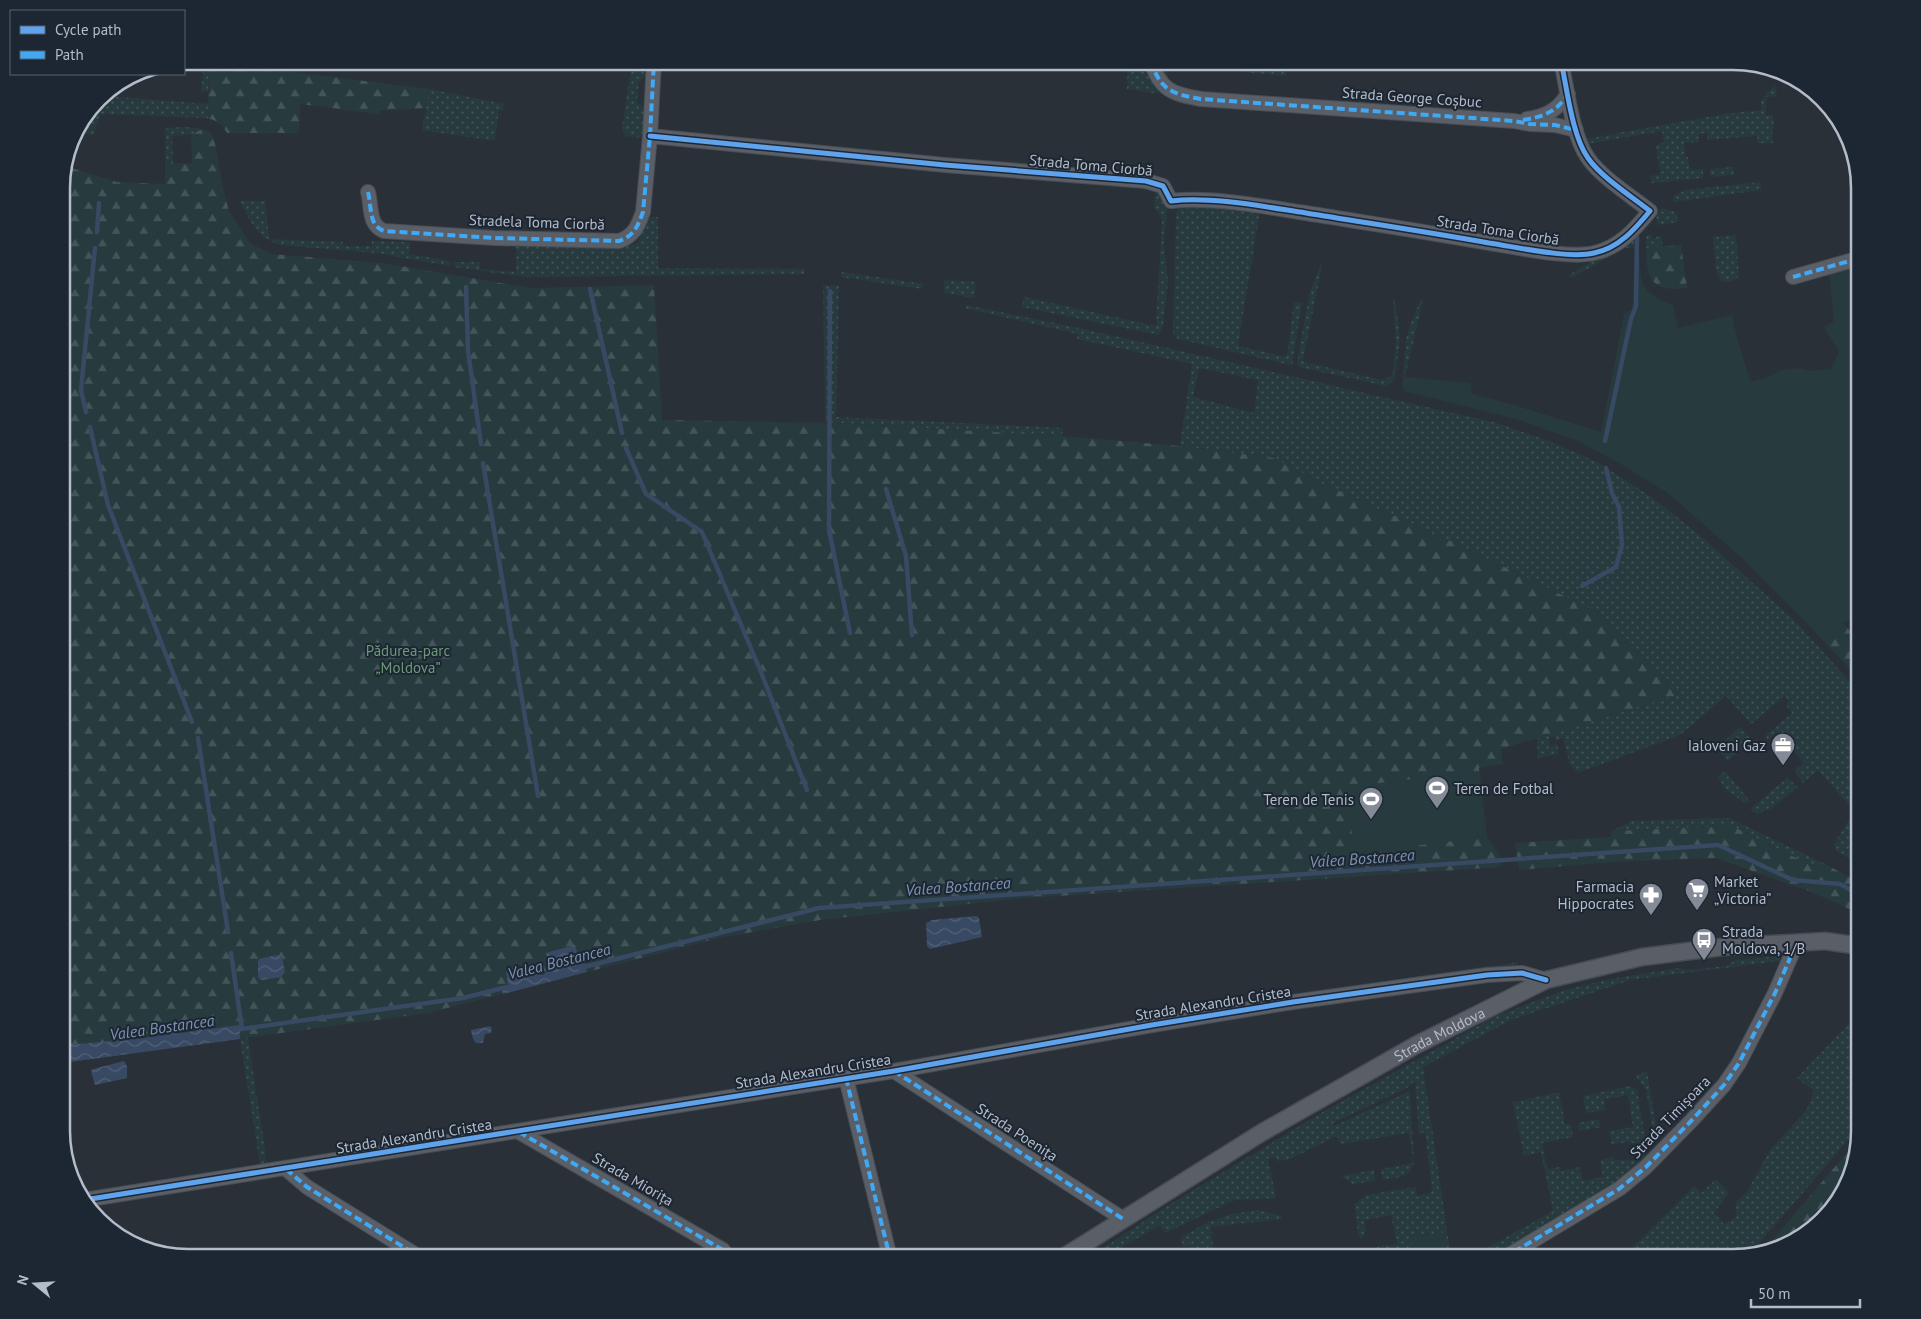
<svg xmlns="http://www.w3.org/2000/svg" width="1921" height="1319" font-family="'PT Sans',sans-serif">
  <defs>
    <pattern id="grass-dots" width="8" height="8" patternUnits="userSpaceOnUse" patternTransform="scale(1.25)"><rect width="8" height="8" fill="#273a3e"/><path d="M2 2h.1M6 6h.1" fill="none" stroke="#445559" stroke-width="1.8" stroke-linecap="round"/></pattern>
    <pattern id="forest-firs" width="22" height="20" patternUnits="userSpaceOnUse" patternTransform="scale(1.25)"><rect width="22" height="20" fill="#273a3e"/><path d="M5 1l3.5 6h-7zM16 11l3.5 6h-7z" fill="#445559"/></pattern>
    <pattern id="water-waves" width="16" height="10" patternUnits="userSpaceOnUse" patternTransform="scale(1.25)"><rect width="16" height="10" fill="#384963"/><path d="M0 5q4-4 8 0t8 0" fill="none" stroke="#526178"/></pattern>
  </defs>
  <rect width="100%" height="100%" fill="#2a3038"/>
  <path fill="url(#grass-dots)" fill-rule="evenodd" d="M192 61H220L219 63 209 62 208 92 201 91 204 63Z
    M632 61H647L645 77 639 82 637 102 645 108 644 134 641 138 625 136 622 128Z
    M1128 61H1145L1147 73 1160 94 1127 89Z
    M1158 61H1288L1286 76 1169 65 1167 81 1161 70Z
    M1775 85 1777 96 1766 97V115H1773L1774 128 1772 129 1773 143H1758L1757 136 1708 140 1707 133 1698 134 1699 142 1684 143 1685 157H1688L1690 170 1703 169V178L1652 183 1650 176 1660 174 1656 145 1664 143 1662 131 1587 144 1585 139 1724 114 1761 110V100Z
    M429 89 504 104 503 111 499 110 495 141 422 130Z
    M106 96 208 104V118L101 114 93 135 75 133 99 98Z
    M185 127 202 129 191 135 172 136 173 164H165V128Z
    M1733 167 1734 175 1710 177V169Z
    M1761 182V190L1674 202 1673 196 1685 190Z
    M1147 185H1154L1165 197 1167 211 1164 241 1168 283 1163 325 1159 335 1022 307 1024 297 1156 326 1162 219 1154 207 1155 192 1143 190Z
    M240 201H265L269 239 343 242V246H372V241L410 242V254L450 261V266L375 253 280 245C257 238 250 221 240 201Z
    M1184 203 1260 211 1238 346 1282 356H1287L1294 302 1302 303 1292 365H1290L1178 339 1173 333 1176 214 1179 207Z
    M1662 208 1676 212 1678 222 1660 225 1657 223 1656 213Z
    M647 217H658V268L805 269 804 274 525 277 454 267V262H480V269L516 272V243L632 245 638 243Z
    M1638 233 1639 247 1625 248 1571 278 1569 275Z
    M1651 234 1653 238 1661 236 1663 247 1646 248V236Z
    M1736 235 1739 276C1733 282 1729 283 1721 281L1716 270 1713 237Z
    M1320 265 1322 266 1303 360 1304 362 1378 379C1385 380 1389 379 1393 373L1396 341 1393 300 1395 299 1400 339 1395 378 1391 383 1385 386 1299 367 1297 362 1309 296Z
    M842 272 924 284 922 289 841 277Z
    M944 280 976 282 974 298 944 293Z
    M823 285H839L836 417 1063 428 1062 436 825 422Z
    M1421 299H1423L1405 377H1403L1406 339 1410 325Z
    M966 305 1079 328 1497 423 1546 440 1597 462 1653 498 1703 538 1796 622 1860 693V863L1836 851 1834 844 1854 811 1818 770 1803 783 1794 771 1804 763 1778 732 1768 740 1765 736 1792 713 1786 705 1789 701 1785 696 1751 724 1726 696 1680 735 1578 773 1570 765 1563 738 1556 741 1555 736 1549 738 1551 746 1557 744 1559 754 1538 758 1537 738 1679 694 1599 613 1451 541 1333 488 1273 458 1180 446 1192 364 1077 339 1078 334 965 308ZM1199 368 1258 380 1254 413 1193 397Z
    M1740 727 1752 740 1728 761 1717 748Z
    M1725 771 1750 801 1746 804 1724 788 1718 776Z
    M1787 778 1798 787 1772 808 1757 814 1750 809Z
    M1729 818 1827 865 1814 867 1732 826 1612 831 1631 821Z
    M1780 956V961L1630 980 1511 1020 1423 1067 1451 1258H1378L1377 1247 1397 1244 1391 1215 1365 1220C1365 1227 1367 1234 1361 1239L1358 1234 1355 1204 1366 1195 1416 1187 1417 1196 1430 1193 1432 1188 1425 1132 1419 1134 1415 1081 1407 1088 1333 1123 1334 1126 1410 1091 1414 1163C1409 1179 1398 1177 1383 1180L1381 1169 1414 1163 1409 1133 1340 1144 1337 1136 1288 1160 1277 1161 1276 1157 1268 1158 1276 1198 1235 1200 1165 1233 1160 1225 1103 1258H1088L1167 1206 1328 1109 1496 1016 1568 989 1611 979 1678 968 1688 970 1726 966 1736 960Z
    M1518 962V965L1366 987 1365 984Z
    M1860 1012V1126L1750 1254 1733 1258H1636L1630 1250 1694 1186 1701 1193 1716 1179 1729 1193 1714 1213 1724 1224 1736 1217V1202L1746 1193 1770 1150 1807 1109 1814 1091 1797 1078Z
    M248 1038 267 1163 260 1164 240 1039Z
    M1647 1072 1657 1131H1653L1646 1089 1635 1075Z
    M1630 1086 1637 1090 1644 1130 1647 1159 1628 1176 1495 1258H1469L1553 1211 1541 1152 1524 1156 1513 1102 1559 1092 1565 1124H1571L1573 1137 1542 1143 1547 1169 1560 1167 1561 1171 1580 1167 1583 1181 1603 1177 1600 1160 1614 1157 1615 1160H1641L1639 1144 1627 1142 1612 1145 1609 1131 1633 1127 1628 1095 1604 1099 1606 1110 1586 1113 1583 1096Z
    M1599 1119 1601 1127 1579 1131 1578 1123Z
    M1374 1170 1375 1181 1353 1184 1341 1176Z
    M1258 1210 1281 1216 1282 1219 1211 1227 1214 1256 1246 1253 1247 1258H1193L1188 1245 1184 1247 1180 1238 1208 1222 1231 1214Z
    M1364 1249 1365 1258H1328V1255Z"/>
  <path fill="url(#forest-firs)" d="M209 61 219 63 429 89 426 108 380 111 379 114 300 104 299 133H227C222 124 217 121 208 118Z
    M202 129 210 132 214 138 223 188 229 211 250 243 271 254 383 263 531 288 654 285 662 420 836 423 1062 436 1180 446 1273 458 1333 488 1451 541 1599 613 1680 694 1501 749 1503 764 1479 768 1487 837 1499 854 1501 867 1014 899 820 920 719 938 428 1013 62 1063V180L65 166 117 182 165 184V164L192 163 191 135Z
    M1681 245 1687 288C1653 292 1646 281 1646 248Z
    M1843 623 1860 642V680L1822 639Z
    M1732 826 1814 867 1827 865 1860 883V914L1809 891 1716 858 1612 862 1519 870 1515 843 1610 837 1612 831Z
    M1856 1142 1838 1202 1789 1245 1763 1251Z"/>
  <path fill="#273a3e" d="M1639 247C1640 280 1638 293 1673 305L1678 328 1732 315 1737 339 1751 382 1773 375 1779 371 1798 368 1808 371 1831 369 1839 352 1824 327 1834 321 1829 273 1860 264V614L1843 623 1822 639 1744 560 1669 494 1624 466 1578 441 1516 419 1404 391 1402 385 1403 377 1471 383 1472 394 1511 404 1601 432 1624 314 1632 309 1636 248Z
    M1479 771 1487 837 1354 853 1347 787Z
    M1445 1232 1448 1258H1414L1411 1237Z"/>
  <path fill="url(#water-waves)" d="M977 916 979 918 982 937 930 949 927 946 926 923 932 920Z
    M575 945 580 962H585L587 972 503 994 501 987 508 985 506 972H528L543 975 550 969 546 953Z
    M277 955 282 957 285 972 281 977 262 980 258 978V961L259 959Z
    M240 1025V1039L62 1063V1043L79 1044 136 1039Z
    M490 1026 492 1028 491 1033 485 1034 483 1043H476L473 1039 471 1030Z
    M124 1061 127 1066V1078L95 1085 91 1071 93 1069Z"/>
  <g fill="none" stroke-linecap="round" stroke-linejoin="round">
    <path stroke="#384963" stroke-width="4.5" d="M97 232 99 203
      M466 287 468 351 481 444
      M590 289 622 433
      M830 291 829 530 850 633
      M86 412 81 390 95 248
      M90 427 108 505 192 722
      M1605 441 1631 319 1636 306 1637 236
      M626 448 646 494 702 532 761 672 807 790
      M483 463 538 796
      M886 489 906 556 912 635
      M1582 586 1616 567 1622 545 1619 507 1612 493 1606 468
      M198 738 228 932
      M231 953 242 1029
      M580 968 819 908 1718 845 1793 880 1840 884 1860 895
      M234 1030 463 998 507 987"/>
    <defs>
      <path id="minor" d="M1151 61C1160 90 1172 94 1201 99L1514 121 1530 124 1555 125 1576 130
        M1527 119C1545 117 1558 110 1568 94
        M650 136 945 165 1146 181 1163 186 1171 201C1211 196 1266 207 1306 213 1367 223 1428 232 1489 243 1517 247 1568 259 1594 253 1619 248 1635 229 1650 211 1631 196 1601 177 1588 158 1572 136 1567 88 1561 61
        M368 192C372 207 368 225 384 231L494 238 619 241C634 236 638 226 643 212L650 136 654 61
        M1793 277 1860 258
        M894 1071 1123 1219
        M846 1078 890 1258
        M519 1132 723 1250 729 1258
        M286 1169 307 1187 421 1258
        M84 1200 894 1071 1152 1025 1293 1002 1487 975 1522 973 1546 980
        M1504 1258 1619 1189 1646 1167 1692 1120 1724 1085 1739 1063 1775 993 1797 942"/>
      <g id="tertiary">
        <path id="s1" d="M1062 1258 1261 1133 1416 1045 1546 980 1642 957 1722 947 1825 941 1860 946"/>
      </g>
    </defs>
    <use href="#minor" stroke="#484c53" stroke-width="16"/>
    <use href="#tertiary" stroke="#484c53" stroke-width="19"/>
    <use href="#minor" stroke="#5a5e66" stroke-width="14"/>
    <use href="#tertiary" stroke="#5a5e66" stroke-width="16"/>
    <path stroke="#3fa9f5" stroke-width="4" stroke-dasharray="8 4" stroke-linecap="butt" d="M1151 61C1160 90 1172 94 1201 99L1514 121 1530 124 1555 125 1576 130
      M1523 120C1542 117 1557 112 1567 95
      M368 192C372 207 368 225 384 231L494 238 619 241C634 236 638 226 643 212L650 136 654 61
      M1793 277 1860 258
      M894 1071 1123 1219
      M846 1078 890 1258
      M519 1132 723 1250 729 1258
      M286 1169 307 1187 421 1258
      M1504 1258 1619 1189 1646 1167 1692 1120 1724 1085 1739 1063 1775 993 1797 942"/>
    <defs>
      <path id="cycleway" d="M650 136 945 165 1146 181 1163 186 1171 201C1211 196 1266 207 1306 213 1367 223 1428 232 1489 243 1517 247 1568 259 1594 253 1619 248 1635 229 1650 211 1631 196 1601 177 1588 158 1572 136 1567 88 1561 61
        M84 1200 894 1071 1152 1025 1293 1002 1487 975 1522 973 1546 980"/>
    </defs>
    <use href="#cycleway" stroke="#1d2633" stroke-width="8"/>
    <use href="#cycleway" stroke="#60a3ed" stroke-width="5"/>
  </g>
  <defs>
    <symbol id="office-pin" viewBox="-11 -11 22 30"><path d="M0 17L-7.5 6A9.5 9.5 0 1 1 7.5 6Z" fill="#848b96" stroke="#1d2633"/><path d="M-6-3h4V-5.5h4V-3h4V5H-6ZM-1-4.5V-3h2v-1.5ZM-6 0V1H6V0Z" fill="#fff"/></symbol>
    <symbol id="stadium-pin" viewBox="-11 -11 22 30"><path d="M0 17L-7.5 6A9.5 9.5 0 1 1 7.5 6Z" fill="#848b96" stroke="#1d2633"/><path d="M0-5a6.5 5 0 1 0 0 10a6.5 5 0 1 0 0-10ZM-3.5-1.8h7v3.6h-7Z" fill="#fff"/></symbol>
    <symbol id="supermarket-pin" viewBox="-11 -11 22 30"><path d="M0 17L-7.5 6A9.5 9.5 0 1 1 7.5 6Z" fill="#848b96" stroke="#1d2633"/><path d="M-6-5.5h2.5l.6 2H6L4.5 2H-2.5L-4.4-4H-6ZM-1.5 3.2a1.3 1.3 0 1 0 .1 0ZM3 3.2a1.3 1.3 0 1 0 .1 0Z" fill="#fff"/></symbol>
    <symbol id="pharmacy-pin" viewBox="-11 -11 22 30"><path d="M0 17L-7.5 6A9.5 9.5 0 1 1 7.5 6Z" fill="#848b96" stroke="#1d2633"/><path d="M-2-6h4v4h4v4h-4v4h-4v-4h-4v-4h4Z" fill="#fff"/></symbol>
    <symbol id="bus-pin" viewBox="-11 -11 22 30"><path d="M0 17L-7.5 6A9.5 9.5 0 1 1 7.5 6Z" fill="#848b96" stroke="#1d2633"/><path d="M-5-6H5V4H4V6H2V4H-2V6H-4V4H-5ZM-3.5-4V0h7V-4ZM-3.5 1.2v1.5H-2V1.2ZM2 1.2v1.5H3.5V1.2Z" fill="#fff"/></symbol>
  </defs>
  <g fill-rule="evenodd">
    <use href="#office-pin" x="1769" y="731" width="28" height="38"/>
    <use href="#stadium-pin" x="1423" y="774" width="28" height="38"/>
    <use href="#stadium-pin" x="1357" y="785" width="28" height="38"/>
    <use href="#supermarket-pin" x="1683" y="876" width="28" height="38"/>
    <use href="#pharmacy-pin" x="1637" y="881" width="28" height="38"/>
    <use href="#bus-pin" x="1690" y="926" width="28" height="38"/>
  </g>
  <g text-anchor="middle" dominant-baseline="central" stroke-width="4" stroke-linejoin="round" paint-order="stroke">
    <g font-size="15" fill="#b4bcc9" stroke="#1d2633">
      <text transform="translate(1412 97) rotate(4)">Strada George Coșbuc</text>
      <text transform="translate(1091 165) rotate(5)">Strada Toma Ciorbă</text>
      <text transform="translate(537 222) rotate(2)">Stradela Toma Ciorbă</text>
      <text transform="translate(1498 230) rotate(9)">Strada Toma Ciorbă</text>
      <text transform="translate(1213 1003) rotate(-9)">Strada Alexandru Cristea</text>
      <text stroke="none"><textPath href="#s1" startOffset="439">Strada Moldova</textPath></text>
      <text transform="translate(813 1071) rotate(-9)">Strada Alexandru Cristea</text>
      <text transform="translate(1670 1117) rotate(-46)">Strada Timișoara</text>
      <text transform="translate(1017 1132) rotate(33)">Strada Poenița</text>
      <text transform="translate(414 1136) rotate(-9)">Strada Alexandru Cristea</text>
      <text transform="translate(633 1179) rotate(30)">Strada Miorița</text>
    </g>
    <g font-size="15" fill="#6b9a76" stroke="#1d2633">
      <text x="408" y="650">Pădurea-parc<tspan x="408" dy="17">„Moldova”</tspan></text>
    </g>
    <g font-size="15" fill="#b4bcc9" stroke="#1d2633" text-anchor="end">
      <text x="1766" y="745">Ialoveni Gaz</text>
      <text x="1454" y="788" text-anchor="start">Teren de Fotbal</text>
      <text x="1354" y="799">Teren de Tenis</text>
      <text x="1714" y="881" text-anchor="start">Market<tspan x="1714" dy="17">„Victoria”</tspan></text>
      <text x="1634" y="886">Farmacia<tspan x="1634" dy="17">Hippocrates</tspan></text>
      <text x="1722" y="931" text-anchor="start">Strada<tspan x="1722" dy="17">Moldova, 1/B</tspan></text>
    </g>
    <g font-size="16" font-style="italic" fill="#7c92b1" stroke="#1d2633">
      <text transform="translate(1362 858) rotate(-4)">Valea Bostancea</text>
      <text transform="translate(958 886) rotate(-4)">Valea Bostancea</text>
      <text transform="translate(559 961) rotate(-14)">Valea Bostancea</text>
      <text transform="translate(162 1027) rotate(-8)">Valea Bostancea</text>
    </g>
  </g>
  <path d="M0 0H1921V1319H0ZM188 70H1733A118 118 0 0 1 1851 188V1131A118 118 0 0 1 1733 1249H188A118 118 0 0 1 70 1131V188A118 118 0 0 1 188 70Z" fill="#1d2633" fill-rule="evenodd"/>
  <path fill="none" stroke="#b4bcc9" stroke-width="2.5" d="M188 70H1733A118 118 0 0 1 1851 188V1131A118 118 0 0 1 1733 1249H188A118 118 0 0 1 70 1131V188A118 118 0 0 1 188 70Z"/>
  <rect x="10" y="10" width="175" height="65" fill="#1d2633" stroke="#59626f"/>
  <rect x="20" y="26" width="25" height="8" fill="#60a3ed" stroke="#59626f"/>
  <text x="55" y="35" font-size="15" fill="#b4bcc9">Cycle path</text>
  <rect x="20" y="51" width="25" height="8" fill="#3fa9f5" stroke="#59626f"/>
  <text x="55" y="60" font-size="15" fill="#b4bcc9">Path</text>
  <g transform="translate(35 1284) rotate(288)" stroke="#1d2633" stroke-width="4" paint-order="stroke">
  <path d="M0-4L9 19L0 12L-9 19Z" fill="#b4bcc9"/>
  <text y="-8" font-size="14" font-weight="bold" text-anchor="middle" fill="#b4bcc9">N</text>
  </g>
  <path d="M1751 1299v8h109v-8" fill="none" stroke="#b4bcc9" stroke-width="2.5"/>
  <text x="1758" y="1299" font-size="15" fill="#b4bcc9" stroke="#1d2633" stroke-width="4" paint-order="stroke">50 m</text>
</svg>
